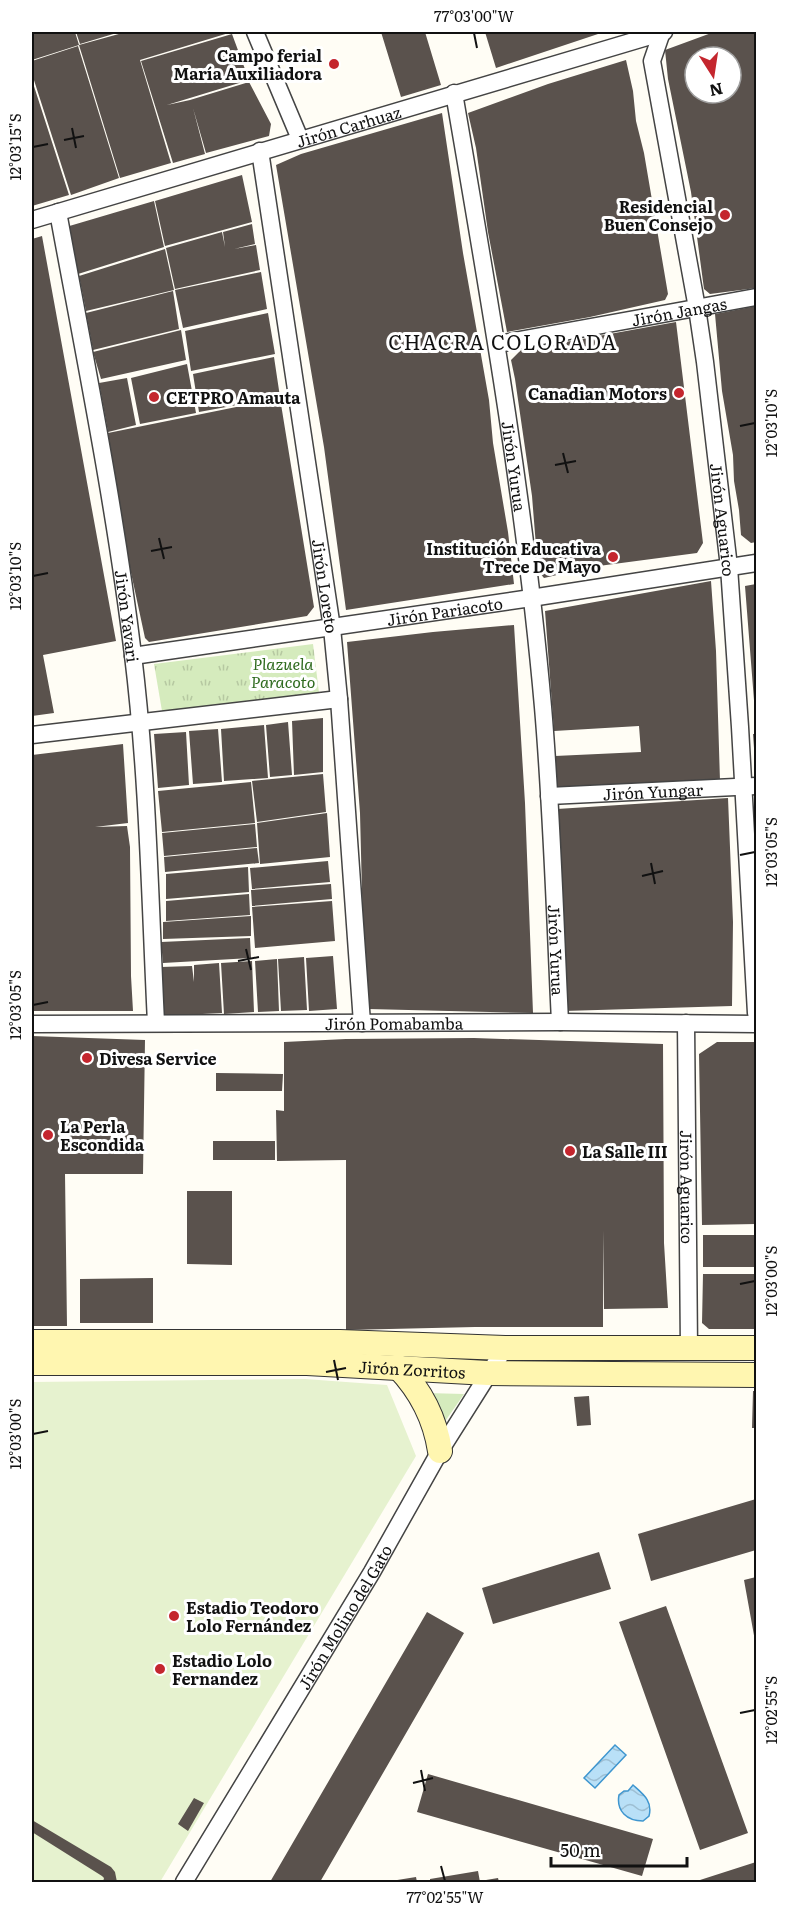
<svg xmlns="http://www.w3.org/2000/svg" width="788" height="1914" font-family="Literata,serif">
  <defs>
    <pattern id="park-tufts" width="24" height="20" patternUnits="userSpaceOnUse" patternTransform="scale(1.5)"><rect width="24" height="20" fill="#d5ebbd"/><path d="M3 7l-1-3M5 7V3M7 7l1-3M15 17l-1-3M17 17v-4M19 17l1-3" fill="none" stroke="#b6c8a1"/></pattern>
    <pattern id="water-waves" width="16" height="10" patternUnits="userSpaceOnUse" patternTransform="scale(1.5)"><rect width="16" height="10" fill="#b9e0f7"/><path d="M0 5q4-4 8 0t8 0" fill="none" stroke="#9ebfd3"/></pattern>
  </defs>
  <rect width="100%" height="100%" fill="#fffdf5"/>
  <path fill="#d5ebbd" d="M426 1393 464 1394 444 1423Z"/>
  <path fill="url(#park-tufts)" d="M313 644 319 693 162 711 154 664Z"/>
  <path fill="#e6f2cf" d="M305 1379 387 1385 416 1456 160 1882H32V1382Z"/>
  <path fill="url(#water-waves)" stroke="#3f96cf" stroke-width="1.5" d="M615 1745 626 1755 595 1788 584 1778Z
    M633 1785C643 1794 653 1801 649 1816L643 1821C627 1821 616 1811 619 1795L624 1791H628Z"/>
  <path fill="#5a524d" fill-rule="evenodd" d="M32 32H75L79 45 32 60Z
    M76 32H120L80 44Z
    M126 32H232L140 60 171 163 120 178 79 45Z
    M381 32H425L441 85 401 97Z
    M485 32H604L496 68Z
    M714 32H756V288L710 294 704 289 691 192 668 79 665 50ZM695 57H731V93H695Z
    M232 34 249 80 167 105 190 100 249 82 271 124 269 136 206 153 193 108 205 154 173 163 141 61Z
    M78 46 119 178 71 195 32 74V61Z
    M626 60 633 91 636 121 644 153 668 294 665 300 590 317 507 332 488 232 476 148 468 113 548 84Z
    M32 80 69 195 32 206Z
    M442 113 463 253 489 400 493 443 508 532 514 584 346 610 324 447 276 165 301 154Z
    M242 175 252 222 165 246 155 201Z
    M154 201 164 247 78 274 66 227Z
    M252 224 255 244 234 249 256 245 260 270 175 289 166 248 222 232 225 247 223 232Z
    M42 236 116 641 43 655 54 713 32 716V239Z
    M165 249 174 290 86 311 79 276Z
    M261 272 267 309 183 328 175 290Z
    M173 291 179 329 93 350 86 313Z
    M756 306V542L751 543 741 535 739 510 734 481 733 455 722 391 715 314Z
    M268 313 275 354 191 371 185 331Z
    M676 322 703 543 697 553 591 567 544 578 538 571 532 496 515 379 511 360 521 350Z
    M181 330 186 360 101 379 93 352Z
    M274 357 280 397 199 412 193 374Z
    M187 364 196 413 140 424 131 378Z
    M127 378 136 425 108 432 99 383Z
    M280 398 314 607 307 616 149 642 145 638 127 554 108 433Z
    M711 581 716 651 720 781 556 790 555 756 641 752 639 726 554 731 545 611Z
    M756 584V713H755L745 586Z
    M514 625 525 803 533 1013 368 1009 364 973 360 813 347 642 433 632Z
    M323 718V772L294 775 292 721Z
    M288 722 292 775 270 777 266 725Z
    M264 725 268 778 224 781 221 729Z
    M218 729 222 782 193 784 189 731Z
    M186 732 189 785 158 788 154 734Z
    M753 734H756V762H755Z
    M123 744 128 823 95 827 127 826 130 847 131 976 133 1011H32V755Z
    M323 774 326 812 257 822 252 781Z
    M251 782 255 823 162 832 158 791Z
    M728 798 733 922 732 1006 564 1011 557 809Z
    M327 813 330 857 260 864 257 823Z
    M255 824 257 847 164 856 162 833Z
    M257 848 259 863 165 872 164 857Z
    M328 861 330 882 252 889 250 868Z
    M248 867 249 892 166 899V874Z
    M331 884 332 899 252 906 251 890Z
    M249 894 250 915 166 921V901Z
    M332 901 335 941 255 948 252 907Z
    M251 916V936L163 939V922Z
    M250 938 251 958 163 963 161 942Z
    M333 956 337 1009 309 1011 306 958Z
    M304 957 307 1010 281 1011 278 959Z
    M277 959 279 1011 258 1012 255 961Z
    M252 961 254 1012 224 1014 221 963Z
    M219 963 222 1013 163 1016 161 967 192 966 194 982V965Z
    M32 1036 145 1040 143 1174H65L67 1326H32Z
    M474 1038 663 1044 664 1243 668 1308 604 1309 603 1230V1327H475L346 1330V1160L277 1161 276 1110 284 1111V1042L346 1039Z
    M717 1042H756V1224L702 1225 699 1054Z
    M216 1073 283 1074 282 1091H216Z
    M213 1141H275V1160H213Z
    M187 1191H232V1265L187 1264Z
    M703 1235H755L756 1267H703Z
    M703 1274H756V1329H709L702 1323Z
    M153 1278V1323H80V1279Z
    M753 1391H756V1428H752Z
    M589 1396 591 1425 577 1426 574 1397Z
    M756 1499V1550L651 1581 638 1534Z
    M599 1552 611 1589 493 1624 482 1588Z
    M756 1577V1641H755L744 1580Z
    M666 1606 748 1833 700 1850 619 1622Z
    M427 1612 464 1633 320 1882H270Z
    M428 1774 653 1839 642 1876 417 1812Z
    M194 1798 204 1803 188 1831 178 1824Z
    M32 1820 111 1867 115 1872 117 1882H103L104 1878 102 1876 32 1832Z
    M756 1862V1882H701L700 1880Z
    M478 1871 480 1882H430V1879Z
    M416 1877 417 1882H392L391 1881Z
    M498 1878 499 1882H480V1881Z"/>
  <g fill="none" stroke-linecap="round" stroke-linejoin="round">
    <defs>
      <g id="street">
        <path d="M255 32 300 139"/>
        <path id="s1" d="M662 32 652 61 697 308 705 362 729 567 740 727 756 1013"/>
        <path id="s2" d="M454 93C489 297 525 501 543 707 552 812 555 917 560 1022"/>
        <path id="s3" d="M260 151 332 628 339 699 362 1023"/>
        <path id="s4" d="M58 212C85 359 115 506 133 655 148 777 150 901 156 1023"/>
        <path id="s5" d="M32 220 664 32"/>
        <path id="s6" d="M498 344 756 297"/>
        <path id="s7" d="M133 656 531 598 756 563"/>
        <path d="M32 735 339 699"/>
        <path id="s8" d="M549 796 756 786"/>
        <path id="s9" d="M686 1023 689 1349"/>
        <path id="s10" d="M32 1024 560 1022 756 1024"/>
        <path id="s11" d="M184 1882 372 1572 440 1451 505 1348"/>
      </g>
      <g id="secondary">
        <path d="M32 1342H340L505 1348H756"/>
        <path id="s12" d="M32 1363H307L488 1373 756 1375"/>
        <path d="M398 1367C421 1391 435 1418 440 1451"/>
      </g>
    </defs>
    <use href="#street" stroke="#444" stroke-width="19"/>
    <use href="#secondary" stroke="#333" stroke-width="26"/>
    <use href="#street" stroke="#fff" stroke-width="16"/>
    <use href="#secondary" stroke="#fff6b0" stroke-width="24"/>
  </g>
  <path fill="none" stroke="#111" stroke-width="2" d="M474 33 477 48M72 128 76 148M64 140 84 136M33 147 48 144M740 426 755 423M563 453 568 473M555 465 576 461M159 538 164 559M151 551 172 547M33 576 48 573M740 855 755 852M651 863 655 884M642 876 663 871M246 949 251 970M238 961 259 957M33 1005 48 1002M740 1284 755 1281M334 1360 338 1380M326 1372 346 1368M33 1434 48 1431M740 1713 755 1710M421 1770 425 1791M413 1783 433 1778M441 1866 445 1881"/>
  <g fill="#c4262e" stroke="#fff" stroke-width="2">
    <circle cx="334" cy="64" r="6"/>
    <circle cx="725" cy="215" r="6"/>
    <circle cx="679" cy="393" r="6"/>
    <circle cx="154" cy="397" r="6"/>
    <circle cx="613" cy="557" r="6"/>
    <circle cx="87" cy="1058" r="6"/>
    <circle cx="48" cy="1135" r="6"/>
    <circle cx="570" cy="1151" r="6"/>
    <circle cx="174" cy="1616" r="6"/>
    <circle cx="160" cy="1669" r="6"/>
  </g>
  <g text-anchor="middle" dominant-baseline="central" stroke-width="6" stroke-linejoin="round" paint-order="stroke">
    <g font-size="16" font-weight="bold" fill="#111" stroke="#fff" text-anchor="start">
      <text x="322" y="55" text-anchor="end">Campo ferial<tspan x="322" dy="18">María Auxiliadora</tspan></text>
      <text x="713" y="206" text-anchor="end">Residencial<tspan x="713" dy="18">Buen Consejo</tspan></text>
      <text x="667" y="393" text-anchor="end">Canadian Motors</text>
      <text x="166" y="397">CETPRO Amauta</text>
      <text x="601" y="548" text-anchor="end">Institución Educativa<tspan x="601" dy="18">Trece De Mayo</tspan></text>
      <text x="99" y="1058">Divesa Service</text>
      <text x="60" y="1126">La Perla<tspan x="60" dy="18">Escondida</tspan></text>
      <text x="582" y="1151">La Salle III</text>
      <text x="186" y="1607">Estadio Teodoro<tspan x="186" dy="18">Lolo Fernández</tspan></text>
      <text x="172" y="1660">Estadio Lolo<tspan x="172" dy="18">Fernandez</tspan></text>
    </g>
    <g font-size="16" fill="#111" stroke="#fff">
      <text stroke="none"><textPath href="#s5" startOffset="330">Jirón Carhuaz</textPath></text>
      <text stroke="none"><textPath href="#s6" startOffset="184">Jirón Jangas</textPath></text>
      <text stroke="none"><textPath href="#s2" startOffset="378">Jirón Yurua</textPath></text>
      <text stroke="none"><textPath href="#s1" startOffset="495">Jirón Aguarico</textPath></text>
      <text stroke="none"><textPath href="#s3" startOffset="440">Jirón Loreto</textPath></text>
      <text stroke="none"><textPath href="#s7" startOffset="315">Jirón Pariacoto</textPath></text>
      <text stroke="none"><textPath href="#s4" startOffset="410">Jirón Yavari</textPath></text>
      <text stroke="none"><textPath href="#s8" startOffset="104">Jirón Yungar</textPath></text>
      <text stroke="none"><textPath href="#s2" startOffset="864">Jirón Yurua</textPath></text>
      <text stroke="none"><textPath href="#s10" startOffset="362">Jirón Pomabamba</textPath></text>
      <text stroke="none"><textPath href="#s9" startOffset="164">Jirón Aguarico</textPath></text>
      <text stroke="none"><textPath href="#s12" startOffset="380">Jirón Zorritos</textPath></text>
      <text stroke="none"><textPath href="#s11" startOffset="310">Jirón Molino del Gato</textPath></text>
    </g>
    <g font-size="16" font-style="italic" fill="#2f6b1f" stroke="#fff">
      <text x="283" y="663">Plazuela<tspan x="283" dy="18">Paracoto</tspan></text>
    </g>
    <g font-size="20" letter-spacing="1.5" fill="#111" stroke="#fff">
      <text x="503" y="341">CHACRA COLORADA</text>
    </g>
  </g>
  <rect width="788" height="1914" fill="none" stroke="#ffffff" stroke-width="66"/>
  <g transform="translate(713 75) rotate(168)"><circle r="28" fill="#ffffff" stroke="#a0a0a0" stroke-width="1.5"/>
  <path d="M0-4.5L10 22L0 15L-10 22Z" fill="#c4262e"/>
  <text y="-9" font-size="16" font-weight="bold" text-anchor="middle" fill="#111111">N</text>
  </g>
  <path d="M551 1857v9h136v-9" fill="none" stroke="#111111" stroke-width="3"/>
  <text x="560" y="1857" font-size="18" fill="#111111" stroke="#ffffff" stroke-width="4.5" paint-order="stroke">50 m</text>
  <rect x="33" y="33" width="722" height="1848" fill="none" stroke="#111" stroke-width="2"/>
  <g font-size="15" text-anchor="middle" fill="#111">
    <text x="474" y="22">77°03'00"W</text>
    <text transform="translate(16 147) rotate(-90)" y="5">12°03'15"S</text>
    <text transform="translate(772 423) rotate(-90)" y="5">12°03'10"S</text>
    <text transform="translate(16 576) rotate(-90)" y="5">12°03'10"S</text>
    <text transform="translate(772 852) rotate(-90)" y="5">12°03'05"S</text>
    <text transform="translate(16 1005) rotate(-90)" y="5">12°03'05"S</text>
    <text transform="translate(772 1281) rotate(-90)" y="5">12°03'00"S</text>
    <text transform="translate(16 1434) rotate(-90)" y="5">12°03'00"S</text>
    <text transform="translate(772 1710) rotate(-90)" y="5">12°02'55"S</text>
    <text x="445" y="1903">77°02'55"W</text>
  </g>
</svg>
